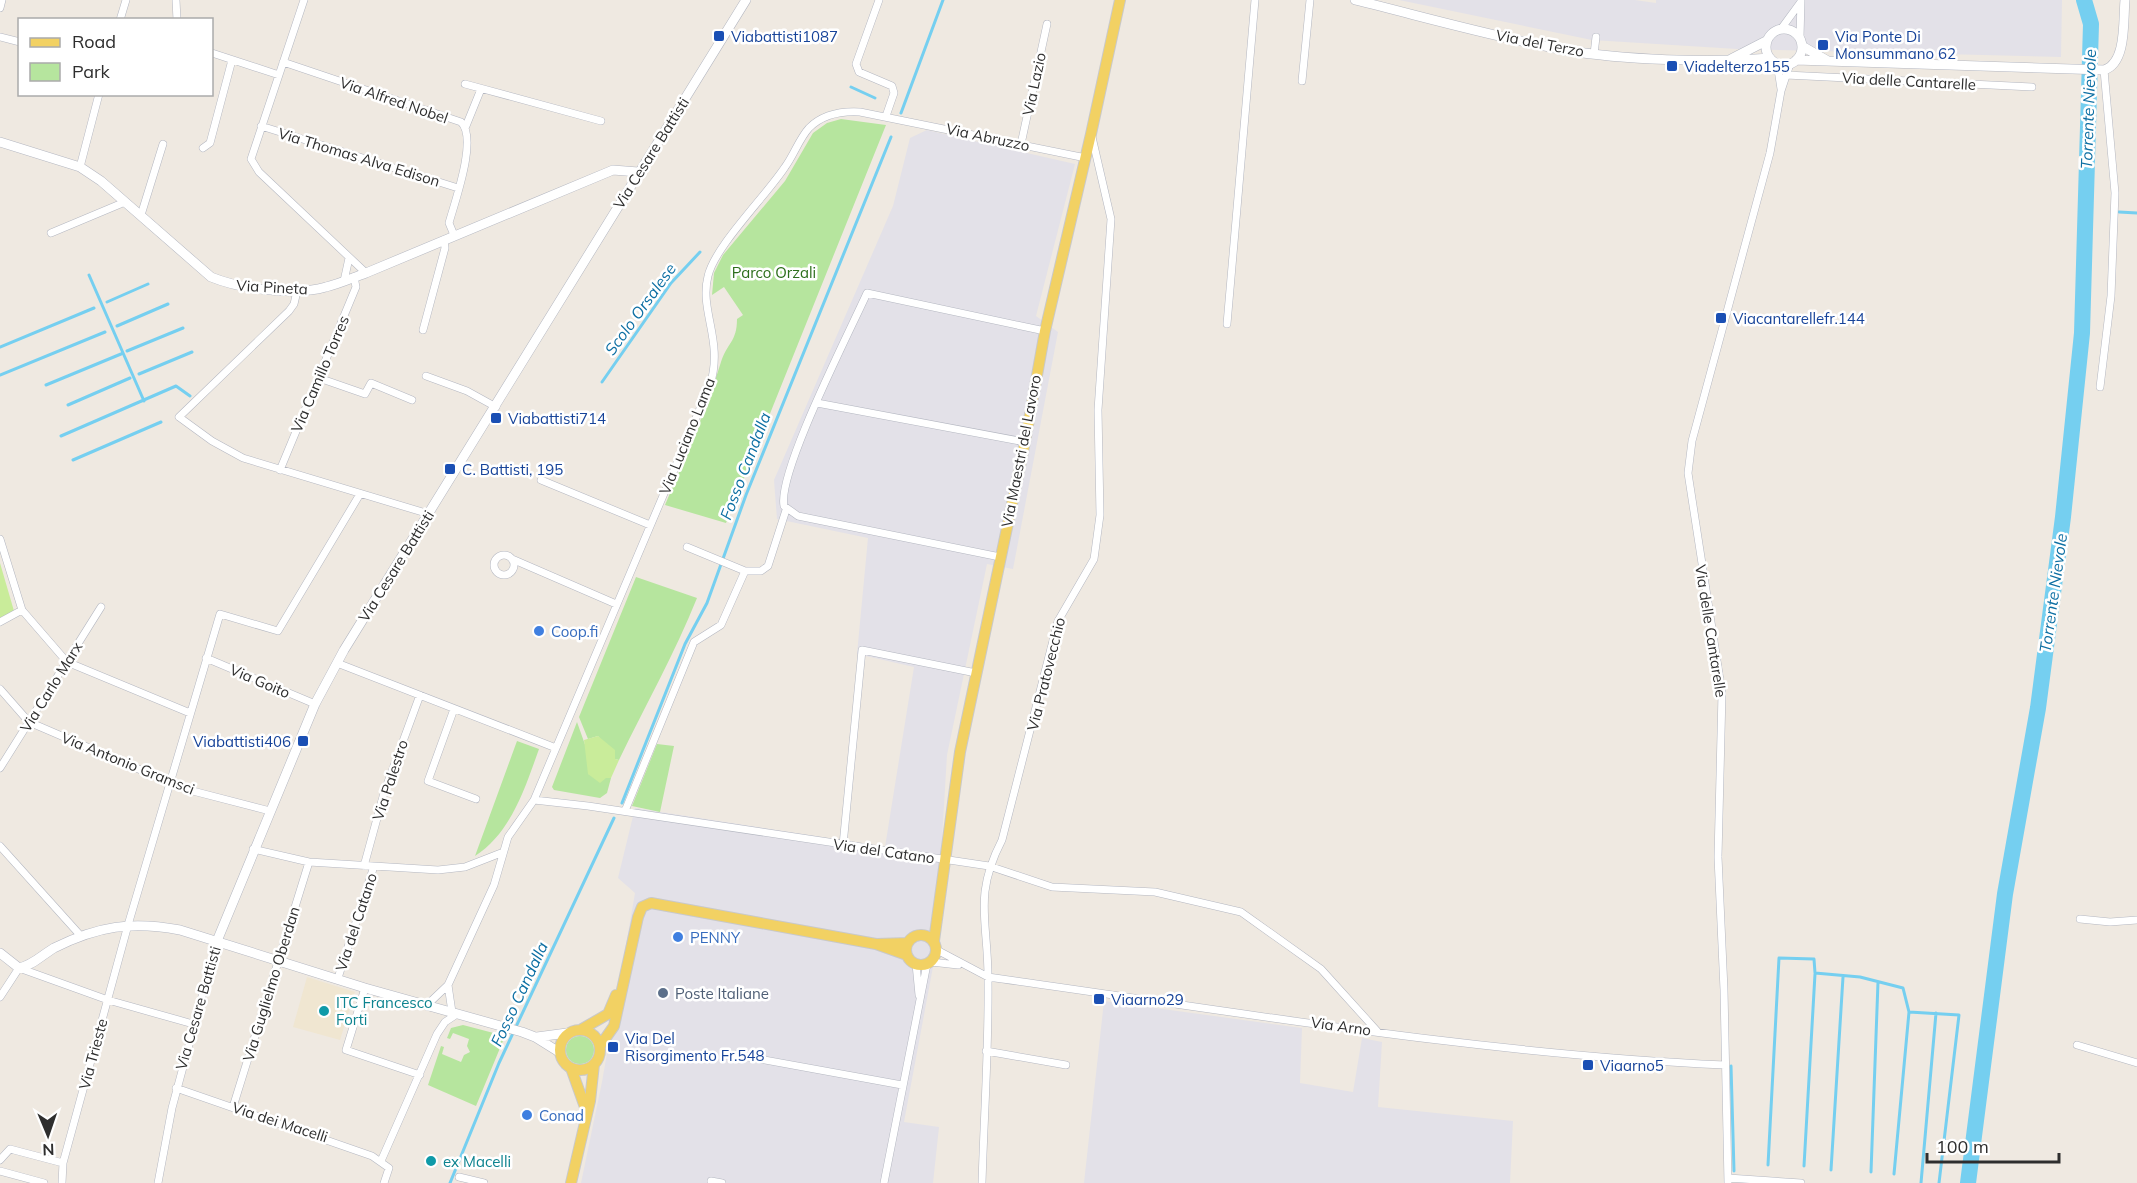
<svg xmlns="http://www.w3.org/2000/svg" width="2137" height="1183" font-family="Mulish,sans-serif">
  <rect width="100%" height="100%" fill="#efe9e1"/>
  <path fill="#e3e1e8" d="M1399 0H1635L1656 3V0H2062L2061 57 1737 49 1592 40Z
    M927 130 1075 164 1036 316 1058 332 1013 569 987 564 947 755 935 956 904 1122 939 1127 933 1183H581L602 1082 635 893 618 878 635 808 885 847 914 667 857 654 868 538 777 519 774 480 893 206 910 138Z
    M1104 1001 1302 1028 1300 1083 1353 1092 1362 1038 1382 1042 1378 1107 1513 1121 1510 1183H1084Z"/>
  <path fill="#f0e6d1" d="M307 977 355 992 340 1040 293 1027Z"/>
  <path fill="#b6e59e" d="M841 119 886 125 726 523 665 505C685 458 706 411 721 362 727 343 737 342 737 319L743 315 724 287 712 295 714 273 723 255 785 181 813 133 827 123Z
    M636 577 697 598C675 653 645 706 619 760L615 759 598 736 588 739 579 717Z
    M577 722 588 753V774L611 778 607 793 600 798 554 790 552 787Z
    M517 741 539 749C525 788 511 833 475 856Z
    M657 744 674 746 660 812 632 806Z
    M463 1025 505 1036 476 1106 428 1085 441 1046 444 1047 442 1054 461 1062 464 1055 470 1052 467 1046 469 1039 453 1033 450 1039 447 1038 451 1028Z
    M566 1050a14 14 0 1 1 28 0a14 14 0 1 1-28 0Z"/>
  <path fill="#c9ec9a" d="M0 563 14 611 0 619Z
    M598 736 615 750V759L619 760 611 778H606L600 783 588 774 584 740Z"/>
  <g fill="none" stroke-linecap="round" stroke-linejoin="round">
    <path stroke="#75cff0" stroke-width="3" d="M851 87 875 98
      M901 113 943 0
      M2119 212 2137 213
      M89 275 144 401
      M107 302 148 284
      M117 326 168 304
      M0 347 94 308
      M127 351 183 328
      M139 374 192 352
      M0 375 105 332
      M602 382 671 283 700 252
      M46 385 121 354
      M68 405 130 378
      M61 436 176 386 190 396
      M73 460 161 422
      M622 803 685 644 707 603 746 495 891 137
      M1731 1066 1734 1171
      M1768 1165 1779 958 1814 959 1815 973 1860 977 1903 988 1909 1012 1959 1015 1939 1183
      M1804 1166 1815 974
      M1831 1170 1843 977
      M1871 1172 1878 982
      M1894 1174 1909 1012
      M450 1183 499 1063 614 818
      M1921 1183 1936 1013"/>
    <path stroke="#75cff0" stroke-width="16" d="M1968 1183 2005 894 2038 708 2063 517 2082 333 2091 24 2084 0"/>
    <defs>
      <path id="street" d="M176 0 177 20
        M304 0 251 159 259 172 366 273
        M879 0 856 64 859 72 892 86 894 93 886 116
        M0 8 2 0
        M120 20 126 0
        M1781 29 1800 3
        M0 37 20 42
        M1800 37 1801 0
        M212 53 279 75
        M1594 54 1596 37
        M283 62 461 122C478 138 455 201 449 223L454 235
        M1777 63 1781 89
        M1786 75 2032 87
        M1302 81 1310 0
        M465 84 601 121
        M261 126 458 188
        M466 126 481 89
        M1021 144 1047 24
        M203 148 210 143 232 60
        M80 167 99 94
        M141 215 163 144
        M51 233 125 202
        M344 281 349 258
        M297 291 294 304 289 311 179 417 212 441 243 458 429 514
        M1227 324 1255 0
        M423 330 445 248 444 240
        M426 376 467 391 496 407
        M319 378 365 394 371 383 412 400
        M2100 387 2111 296 2115 193 2104 70
        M817 403 1025 442
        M280 470 356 287 354 277
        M541 480 650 525
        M0 539 22 610 67 662 190 713
        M687 547 745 571
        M494 565a10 10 0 1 1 20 0a10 10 0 1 1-20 0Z
        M1000 557 798 516 784 506C777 473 850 331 867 293L1045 331
        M512 559 616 604
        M0 622 22 610
        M206 658 315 704
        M337 663 556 748
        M0 689 29 722 185 789 270 811
        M454 709 428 781 476 799
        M0 768 101 607
        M534 800 588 806 989 866 1052 887 1155 892 1241 912 1321 969 1377 1031
        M625 811 694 642 721 625 745 571H761L768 566 786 510
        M843 845 862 650 976 673
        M0 846 80 935
        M253 849 309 862 438 870 465 867 501 853
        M364 866 384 793 420 695
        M2080 919 2110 922 2137 920
        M937 950 988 977C1232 1011 1480 1054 1725 1065
        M931 962 958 965
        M916 964 919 995
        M338 978 374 866
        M448 985 452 1012
        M365 988 346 1050 420 1075
        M0 997 19 968 108 1000 193 1024
        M428 1004 448 985 494 885 508 837 534 800 710 385C724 341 699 311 708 276 715 246 766 196 785 167 794 155 799 139 809 128 823 114 842 111 860 112L1086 158
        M2077 1045 2137 1063
        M986 1051 1066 1065
        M732 1054 902 1085
        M176 1088 372 1156 389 1168 384 1183
        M233 1107 309 862
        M0 1160 10 1149 63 1163
        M381 1161 437 1034 445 1022 454 1016
        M0 1171 44 1183
        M459 1177 484 1183
        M1728 1178 1801 1183
        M711 1181 722 1183
        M62 1183 63 1163 128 925 220 614 278 631 360 494
        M158 1183 172 1108 217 941
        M884 1183 927 964
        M982 1183C984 1115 989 1046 988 978 988 920 973 896 1002 840L1058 621 1094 559 1100 515 1098 410 1111 219 1092 137
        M1728 1183 1724 990 1718 857 1722 693 1688 473 1692 441 1770 153 1781 91 1790 64"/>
      <path id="secondary" d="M1355 0C1424 17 1494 37 1564 50 1623 60 1710 63 1770 58
        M1766 47a18 18 0 1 1 36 0a18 18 0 1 1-36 0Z
        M1802 46 1828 61
        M1731 59 1766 41
        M1796 60 2104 70C2127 63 2123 20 2125 0
        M0 142 80 167 101 181 211 277C240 289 295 296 326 287 339 284 352 278 366 273L613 170 638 172
        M217 941 315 704 344 650 746 0
        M0 953 19 968C33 965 42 955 54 948 98 926 131 921 180 930L365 988 522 1032 535 1037 559 1052
        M537 1037 567 1033"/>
      <path id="primary" d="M906 950a15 15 0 1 1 30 0a15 15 0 1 1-30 0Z
        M934 941 960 752 1025 442 1045 331 1091 134 1120 0
        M876 944 908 943
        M582 1029 608 1014 616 995
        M560 1050a20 20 0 1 1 40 0a20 20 0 1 1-40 0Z
        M600 1046 614 1026 638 917 642 907 651 903 876 944 907 955
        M571 1068 586 1110
        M571 1183 590 1101 594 1064"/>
    </defs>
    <use href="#street" stroke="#b4b7c1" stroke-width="8"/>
    <use href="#secondary" stroke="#b4b7c1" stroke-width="10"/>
    <use href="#primary" stroke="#c9c9c9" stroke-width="12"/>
    <use href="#street" stroke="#fff" stroke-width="7"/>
    <use href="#secondary" stroke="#fff" stroke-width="9"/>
    <use href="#primary" stroke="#f2d163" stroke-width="10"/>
  </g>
  <g fill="#1a4fb4" stroke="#fff" stroke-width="2">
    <rect x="713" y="30" width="12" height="12" rx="3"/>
    <rect x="1817" y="39" width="12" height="12" rx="3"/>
    <rect x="1666" y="60" width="12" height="12" rx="3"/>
    <rect x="1715" y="312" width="12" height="12" rx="3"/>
    <rect x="490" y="412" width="12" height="12" rx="3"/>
    <rect x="444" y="463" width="12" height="12" rx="3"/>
    <rect x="297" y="735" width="12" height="12" rx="3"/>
    <rect x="1093" y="993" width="12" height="12" rx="3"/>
    <rect x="607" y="1041" width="12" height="12" rx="3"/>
    <rect x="1582" y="1059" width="12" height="12" rx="3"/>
  </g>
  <g fill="#3f7fe0" stroke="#fff" stroke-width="2">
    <circle cx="539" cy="631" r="6"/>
    <circle cx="678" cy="937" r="6"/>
    <circle cx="527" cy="1115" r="6"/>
  </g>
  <circle fill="#5c6f8a" stroke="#fff" stroke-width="2" cx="663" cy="993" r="6"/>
  <g fill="#0f9aa8" stroke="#fff" stroke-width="2">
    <circle cx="324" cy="1011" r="6"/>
    <circle cx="431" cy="1161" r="6"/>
  </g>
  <g text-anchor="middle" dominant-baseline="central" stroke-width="5" stroke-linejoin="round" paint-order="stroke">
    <g font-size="15" fill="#164399" stroke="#fff" text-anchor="start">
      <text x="731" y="36">Viabattisti1087</text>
      <text x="1835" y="36">Via Ponte Di<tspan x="1835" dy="17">Monsummano 62</tspan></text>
      <text x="1684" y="66">Viadelterzo155</text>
      <text x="1733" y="318">Viacantarellefr.144</text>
      <text x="508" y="418">Viabattisti714</text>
      <text x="462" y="469">C. Battisti, 195</text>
      <text x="291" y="741" text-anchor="end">Viabattisti406</text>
      <text x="1111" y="999">Viaarno29</text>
      <text x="625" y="1038">Via Del<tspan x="625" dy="17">Risorgimento Fr.548</tspan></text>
      <text x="1600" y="1065">Viaarno5</text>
    </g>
    <g font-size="15" fill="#2e2e2e" stroke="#fff">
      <text transform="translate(1540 43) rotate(11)">Via del Terzo</text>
      <text transform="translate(1909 81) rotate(3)">Via delle Cantarelle</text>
      <text transform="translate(1034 84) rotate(-78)">Via Lazio</text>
      <text transform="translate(394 100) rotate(19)">Via Alfred Nobel</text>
      <text transform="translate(988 137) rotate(12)">Via Abruzzo</text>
      <text transform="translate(651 153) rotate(-58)">Via Cesare Battisti</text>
      <text transform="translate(359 157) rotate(17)">Via Thomas Alva Edison</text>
      <text transform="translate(272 287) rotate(3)">Via Pineta</text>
      <text transform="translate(320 374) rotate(-67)">Via Camillo Torres</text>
      <text transform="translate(687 436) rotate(-68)">Via Luciano Lama</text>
      <text transform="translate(1021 451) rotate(-79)">Via Maestri del Lavoro</text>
      <text transform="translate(396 566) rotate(-58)">Via Cesare Battisti</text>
      <text transform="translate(1711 631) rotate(81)">Via delle Cantarelle</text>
      <text transform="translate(1046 674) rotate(-76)">Via Pratovecchio</text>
      <text transform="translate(260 681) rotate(23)">Via Goito</text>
      <text transform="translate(51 687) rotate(-58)">Via Carlo Marx</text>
      <text transform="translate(128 763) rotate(22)">Via Antonio Gramsci</text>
      <text transform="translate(390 780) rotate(-72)">Via Palestro</text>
      <text transform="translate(884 851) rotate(8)">Via del Catano</text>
      <text transform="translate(356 922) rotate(-72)">Via del Catano</text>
      <text transform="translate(271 984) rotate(-73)">Via Guglielmo Oberdan</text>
      <text transform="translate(198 1008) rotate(-74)">Via Cesare Battisti</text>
      <text transform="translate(1341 1026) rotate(8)">Via Arno</text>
      <text transform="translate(93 1054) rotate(-75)">Via Trieste</text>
      <text transform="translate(280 1122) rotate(18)">Via dei Macelli</text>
    </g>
    <g font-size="15" fill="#2c6e1b" stroke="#fff">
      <text x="774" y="272">Parco Orzali</text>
    </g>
    <g font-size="15" fill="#366cbe" stroke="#fff" text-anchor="start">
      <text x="551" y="631">Coop.fi</text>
      <text x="690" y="937">PENNY</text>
      <text x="539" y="1115">Conad</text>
    </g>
    <g font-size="15" fill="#4e5e75" stroke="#fff" text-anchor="start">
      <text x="675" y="993">Poste Italiane</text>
    </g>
    <g font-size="15" fill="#0d838f" stroke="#fff" text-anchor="start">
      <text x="336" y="1002">ITC Francesco<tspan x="336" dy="17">Forti</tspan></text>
      <text x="443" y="1161">ex Macelli</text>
    </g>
    <g font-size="16" font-style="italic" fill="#0d6fa3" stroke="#fff">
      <text transform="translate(2088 109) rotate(-88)">Torrente Nievole</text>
      <text transform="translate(640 309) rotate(-54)">Scolo Orsalese</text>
      <text transform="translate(745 466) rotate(-69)">Fosso Candalla</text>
      <text transform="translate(2053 593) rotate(-82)">Torrente Nievole</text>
      <text transform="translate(519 994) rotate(-65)">Fosso Candalla</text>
    </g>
  </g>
  <rect x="18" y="18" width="195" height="78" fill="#ffffff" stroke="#ababab" stroke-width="1.5"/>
  <rect x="30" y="38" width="30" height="9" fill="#f2d163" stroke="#ababab" stroke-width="1.5"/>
  <text x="72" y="48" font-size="18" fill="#2e2e2e">Road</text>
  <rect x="30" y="63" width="30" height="18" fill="#b6e59e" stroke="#ababab" stroke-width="1.5"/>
  <text x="72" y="78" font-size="18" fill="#2e2e2e">Park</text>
  <g transform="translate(48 1135) rotate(178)" stroke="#ffffff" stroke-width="4.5" paint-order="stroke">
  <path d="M0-4.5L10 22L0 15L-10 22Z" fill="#2e2e2e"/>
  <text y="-9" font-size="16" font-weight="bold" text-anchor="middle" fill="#2e2e2e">N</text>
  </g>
  <path d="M1927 1153v9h132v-9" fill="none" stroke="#2e2e2e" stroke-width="3"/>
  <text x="1936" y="1153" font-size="18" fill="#2e2e2e" stroke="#ffffff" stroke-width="4.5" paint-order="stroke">100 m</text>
</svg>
